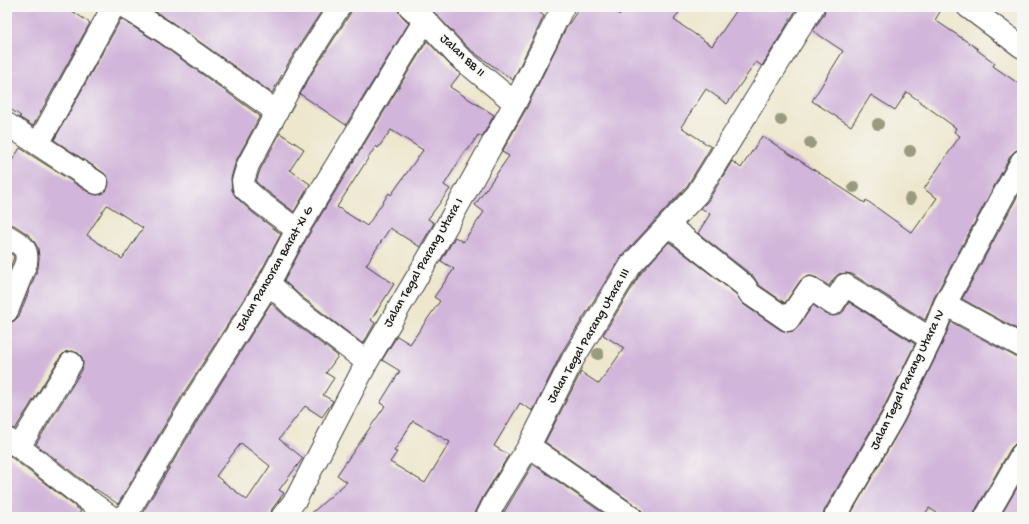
<svg xmlns="http://www.w3.org/2000/svg" width="1029" height="524" font-family="'Gochi Hand',sans-serif">
  <rect width="100%" height="100%" fill="#f6f6f2"/>
  <filter id="ink" filterUnits="userSpaceOnUse"><feTurbulence type="fractalNoise" baseFrequency=".025" numOctaves="2"/><feDisplacementMap in="SourceGraphic" scale="8" xChannelSelector="R" yChannelSelector="G"/><feConvolveMatrix kernelMatrix="1 2 1 2 8 2 1 2 1" color-interpolation-filters="sRGB"/></filter>
  <filter id="wash" filterUnits="userSpaceOnUse"><feTurbulence type="fractalNoise" baseFrequency=".012" numOctaves="4" result="noise"/><feDisplacementMap in="SourceGraphic" scale="16" xChannelSelector="R" yChannelSelector="G"/><feGaussianBlur stdDeviation="0.9" result="paint"/><feColorMatrix in="noise" values="0 0 0 0 0 0 0 0 0 0 0 0 0 0 0 0 0 1.4 0 .05"/><feComposite in="paint" operator="in"/></filter>
  <g filter="url(#wash)">
    <rect width="100%" height="100%" fill="#eee7ce"/>
    <g id="blocks">
      <path fill="#d1b5da" fill-rule="evenodd" d="M7 7H66L90 23 33 126 19 117 21 116 7 107Z
        M148 7H324L290 60 272 93 173 23Z
        M351 7H398V11L402 16 409 23 346 125 300 94 312 73 350 14Z
        M429 7H533L544 16 513 80 476 54 467 47Z
        M580 7H608L620 15 626 7H682L674 20 712 46 739 7H798L762 66 756 62 727 104 706 89 681 127 711 147 687 186 620 258 562 352 533 411 520 403 494 446 509 455 483 497 476 511 475 517H307L347 482 337 475 385 406 380 403 400 371 382 360 397 336 410 344 440 301 434 297 454 269 441 261 455 237 463 242 484 212 475 205 509 156 502 152 526 109 566 28ZM413 421 450 442 425 483 390 462 397 452 394 451Z
        M825 7H943L935 20 978 49 977 50 995 63 993 66 1022 86V147L1021 149 1015 151 1011 155 934 298 925 320 852 274 846 273 839 274 834 278 829 286 817 278 811 276 804 277 800 281 785 303 759 285 753 276 698 233 710 214 701 208 708 201 732 161 741 168 762 136 865 203 866 200 912 233 937 198 924 189 960 136 954 132 956 128 907 92 895 110 871 95 851 126 812 101 843 51 813 31 824 14Z
        M121 19 159 43 260 116 236 161 231 178 232 190 236 197 252 212 281 234 258 277 185 391 118 504 96 489 95 490 36 444 82 370 83 363 82 357 78 353 71 351 65 352 61 356 15 429 7 427V323L14 321 19 316 38 268 39 258 38 248 32 238 26 233 14 225 7 224V168L20 148 90 193 97 195 102 194 107 190 109 183 108 178 104 173 54 140ZM107 205 143 228 122 259 87 235Z
        M427 41 449 64 460 74 450 87 494 115 482 137 478 135 468 150H466L444 185 450 189 428 219 434 223 420 247 390 228 366 265 394 284 371 320 375 323 363 344 302 297 284 281 308 236ZM391 130 423 150 391 195 389 193 367 226 337 207 376 146 378 148Z
        M280 133 304 149 290 170 310 184 294 212 268 192 256 182 260 170Z
        M1022 188V332L962 299Z
        M669 242 736 294 743 304 781 330 787 332 794 331 798 327 813 305 826 314 833 316 839 315 844 311 849 302 915 344 882 411 824 511 823 517H644L642 511 638 507 545 442 581 372 599 384 624 348 603 335 641 273Z
        M7 251 13 255 14 257 7 277Z
        M271 303 286 317 338 356 326 373 334 378 323 395 333 401 322 417 305 406 279 439 303 458 279 490 284 493 272 509 270 517H140L207 405ZM241 443 270 466 247 500 216 476Z
        M951 322 1016 357 1022 358V442L1016 443 1011 448 975 511 974 517H943L929 508 923 517H849L904 422 942 344Z
        M7 454 81 511 77 517H7Z
        M533 464 603 513 601 517H501Z
        M1022 479V517H1000Z"/>
    </g>
  </g>
  <g filter="url(#ink)">
    <use href="#blocks" fill-opacity="0" stroke="#3c3a37" stroke-width="1"/>
    <g fill="none" stroke-linecap="round" stroke-linejoin="round">
      <defs>
        <path id="street" d="M125 7 166 33 277 112
          M410 7 425 20 458 56 515 103
          M7 124 97 183
          M38 144 113 7
          M668 225 745 286 750 294 788 320 810 288 833 304 845 285 931 339
          M297 230 260 202 244 188 243 181 248 165 301 67 339 7
          M7 236C19 244 29 246 26 263L7 311
          M269 283 294 307 367 362
          M945 304 1022 346
          M7 439 19 447 74 490 111 517
          M529 446 631 517
          M19 447 71 363
          M125 517 196 398 269 283 297 230 425 20
          M282 517 296 499 367 362 436 245 515 103 563 7
          M487 517 494 503 529 446 573 359 631 265 697 194 813 7
          M835 517 893 417 931 339 945 304 1022 161
          M986 517 1022 454"/>
        <path id="secondary" d="M968 7 1022 47"/>
      </defs>
      <use href="#street" stroke="#3c3a37" stroke-width="24"/>
      <use href="#secondary" stroke="#3c3a37" stroke-width="24"/>
      <use href="#street" stroke="#fff" stroke-width="22"/>
      <use href="#secondary" stroke="#fff" stroke-width="22"/>
    </g>
    <g fill="#999a7e">
      <circle cx="781" cy="120" r="6"/>
      <circle cx="878" cy="124" r="6"/>
      <circle cx="810" cy="143" r="6"/>
      <circle cx="910" cy="151" r="6"/>
      <circle cx="854" cy="187" r="6"/>
      <circle cx="910" cy="199" r="6"/>
      <circle cx="598" cy="354" r="6"/>
    </g>
  </g>
  <g text-anchor="middle" dominant-baseline="central" stroke-width="3" stroke-linejoin="round" paint-order="stroke">
    <g font-size="13" fill="#1c1c1c" stroke="#f6f6f2">
      <text transform="translate(462 56) rotate(43)">Jalan BB II</text>
      <text transform="translate(424 263) rotate(-60)">Jalan Tegal Parang Utara I</text>
      <text transform="translate(275 269) rotate(-60)">Jalan Pancoran Barat XI G</text>
      <text transform="translate(589 336) rotate(-60)">Jalan Tegal Parang Utara III</text>
      <text transform="translate(908 380) rotate(-64)">Jalan Tegal Parang Utara IV</text>
    </g>
  </g>
  <rect width="1029" height="524" fill="none" stroke="#f6f6f2" stroke-width="24"/>
</svg>
